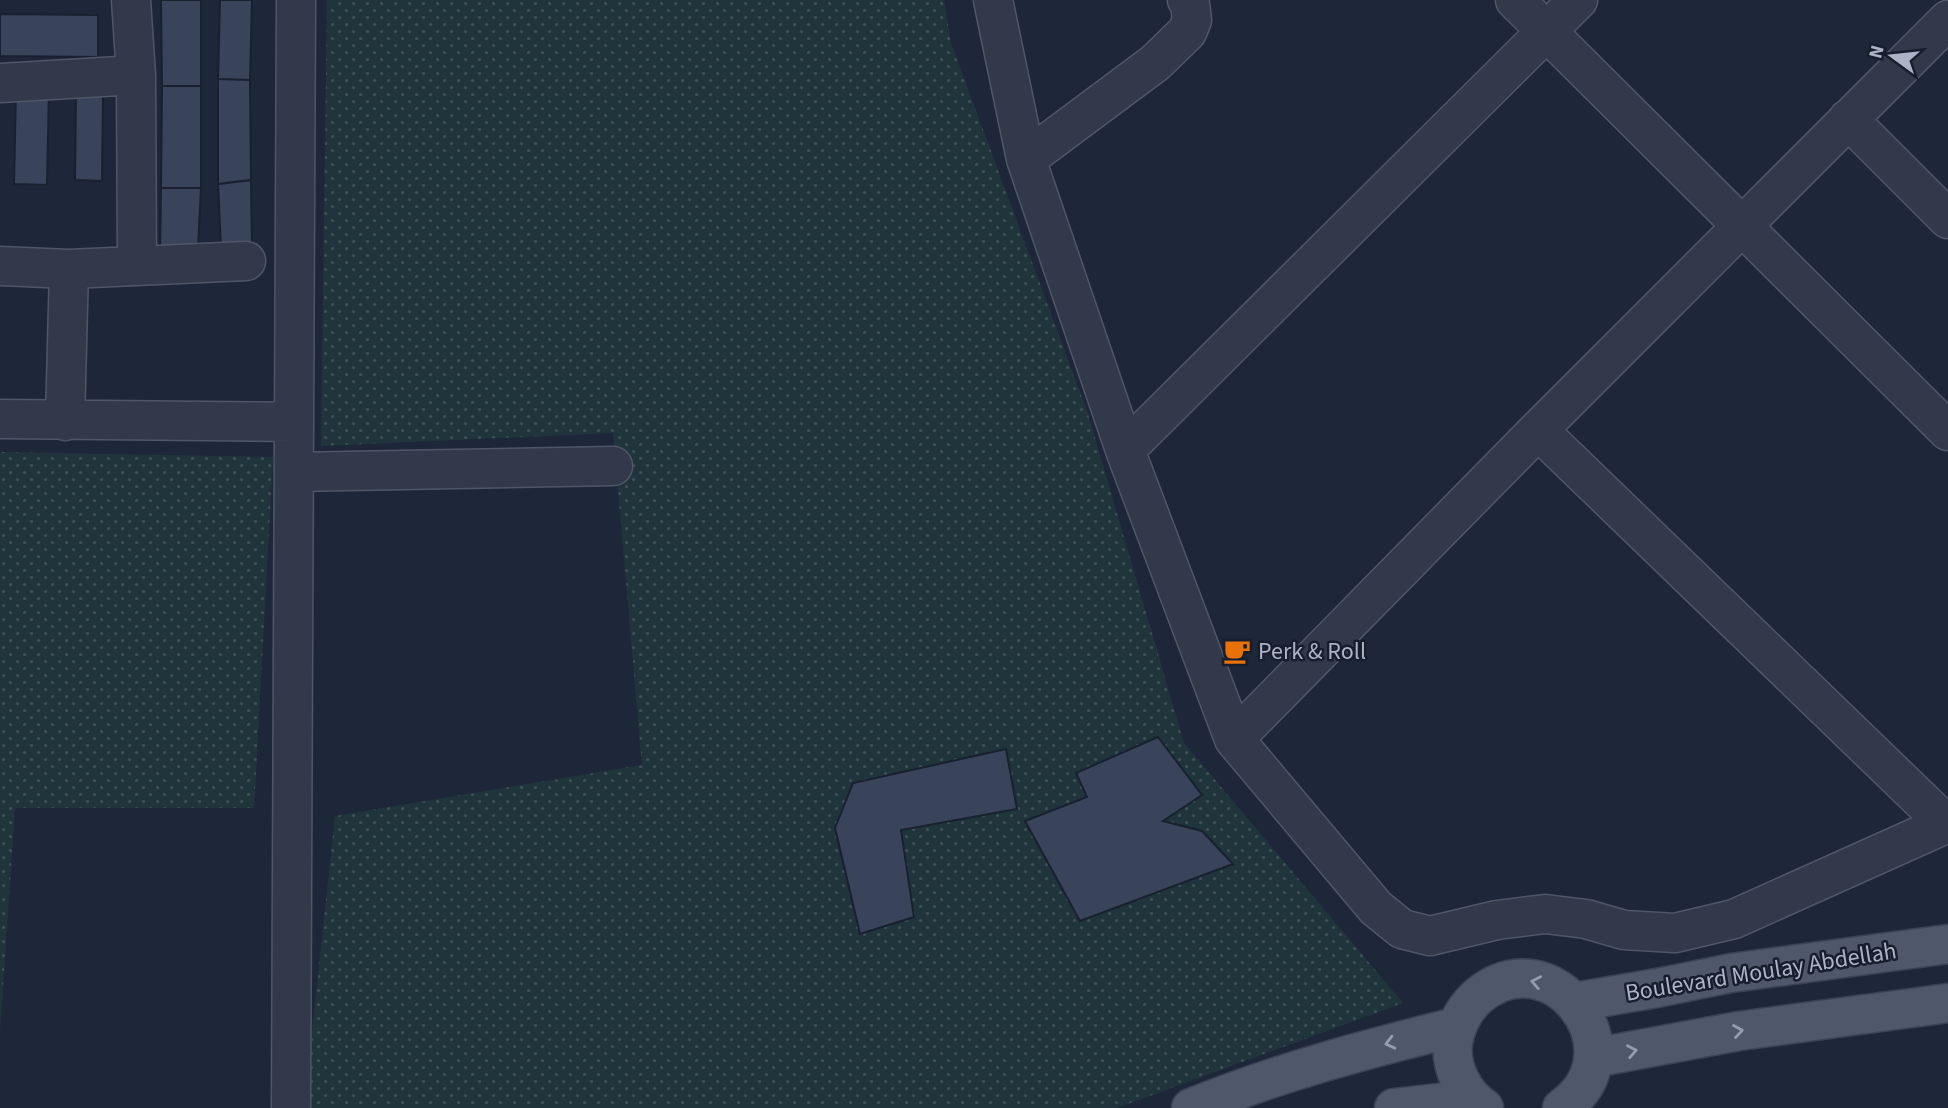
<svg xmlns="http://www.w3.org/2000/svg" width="1948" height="1108" font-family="'Source Sans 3',sans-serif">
  <defs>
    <pattern id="grass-dots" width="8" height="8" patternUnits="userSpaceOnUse" patternTransform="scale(1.75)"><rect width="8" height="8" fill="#20353b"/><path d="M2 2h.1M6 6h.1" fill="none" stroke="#3e5056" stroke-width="1.8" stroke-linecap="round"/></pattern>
  </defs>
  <rect width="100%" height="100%" fill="#1e273a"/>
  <path fill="url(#grass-dots)" d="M327 0H944L951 43 1088 414 1184 743 1403 1003 1117 1108H304L335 816 642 765 613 433 321 446Z
    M0 452 273 457 254 808H15L0 1031Z"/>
  <path fill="#39435a" stroke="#192030" stroke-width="2" d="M161 0H201V86H162Z
    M220 0H252L250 80 218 79Z
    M0 14 98 15V57L0 56Z
    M218 79 250 80 251 180 218 184Z
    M162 86H201V188H161Z
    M16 89 49 90 47 185 14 184Z
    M76 91 103 92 102 181 75 180Z
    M251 180 252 248 221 249 218 184Z
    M161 188H201L198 248 160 253Z
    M1158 737 1202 795 1163 821 1202 831 1233 864 1080 921 1025 821 1087 797 1076 773Z
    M1006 749 1017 809 901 830 914 917 860 934 835 828 853 783Z"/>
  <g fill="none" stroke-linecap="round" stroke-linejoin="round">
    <defs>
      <path id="minor" d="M131 0 136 75 137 265
        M993 0 1026 159 1125 450 1234 739 1376 908 1402 929 1430 936 1497 920 1545 914 1586 919 1624 930 1675 933 1734 919 1948 823
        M1515 0 1948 431
        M0 83 136 75
        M1848 119 1948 219
        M1026 159 1155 63 1187 32 1192 20 1190 4 1187 0
        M0 266 69 269 246 261
        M0 419 294 422 296 0
        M65 421 69 269
        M1538 430 1946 824
        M1125 450 1578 0
        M294 472 613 466
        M1234 739 1538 430 1948 20
        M291 1108 294 422"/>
      <path id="major" d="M1575 1002 1657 988 1731 973 1948 944
        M1593 1058 1739 1031 1948 1003
        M1191 1108C1277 1073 1366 1049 1456 1027
        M1394 1108 1473 1099
        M1484 1108C1464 1095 1450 1068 1453 1043 1456 1025 1464 1009 1477 997 1551 933 1643 1051 1562 1108"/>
    </defs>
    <use href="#minor" stroke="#4f5668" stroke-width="41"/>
    <use href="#major" stroke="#3b4254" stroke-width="41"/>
    <use href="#minor" stroke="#32394a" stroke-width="38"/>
    <use href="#major" stroke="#4f586a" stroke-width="38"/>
  </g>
  <defs><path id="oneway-chevron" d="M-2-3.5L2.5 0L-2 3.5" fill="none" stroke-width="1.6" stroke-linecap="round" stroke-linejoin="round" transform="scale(1.75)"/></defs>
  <g stroke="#959cb0">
    <use href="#oneway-chevron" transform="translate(1536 982) rotate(-169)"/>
    <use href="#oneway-chevron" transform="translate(1738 1031) rotate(-9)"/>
    <use href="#oneway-chevron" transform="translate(1390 1043) rotate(166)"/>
    <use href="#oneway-chevron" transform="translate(1632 1051) rotate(-11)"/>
  </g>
  <defs>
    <symbol id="cafe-bare" viewBox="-9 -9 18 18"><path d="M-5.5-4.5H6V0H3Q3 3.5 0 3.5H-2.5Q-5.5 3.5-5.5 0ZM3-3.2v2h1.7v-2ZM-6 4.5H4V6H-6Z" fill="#e8710a" stroke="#171e2e" stroke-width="2.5" paint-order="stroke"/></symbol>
  </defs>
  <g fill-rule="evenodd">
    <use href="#cafe-bare" x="1218" y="632" width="38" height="38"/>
  </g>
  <g text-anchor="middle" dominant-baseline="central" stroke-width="5" stroke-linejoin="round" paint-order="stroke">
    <g font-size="24" fill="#acb3c7" stroke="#171e2e" text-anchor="start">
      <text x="1258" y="651">Perk &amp; Roll</text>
    </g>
    <g font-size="24" fill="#acb3c7" stroke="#171e2e">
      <text transform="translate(1761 972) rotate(-9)">Boulevard Moulay Abdellah</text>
    </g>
  </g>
  <g transform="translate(1892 56) rotate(285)" stroke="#171e2e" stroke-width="5" paint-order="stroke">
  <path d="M0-5L12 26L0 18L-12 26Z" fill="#acb3c7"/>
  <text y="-10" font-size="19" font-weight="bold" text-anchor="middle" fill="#acb3c7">N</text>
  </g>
</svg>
